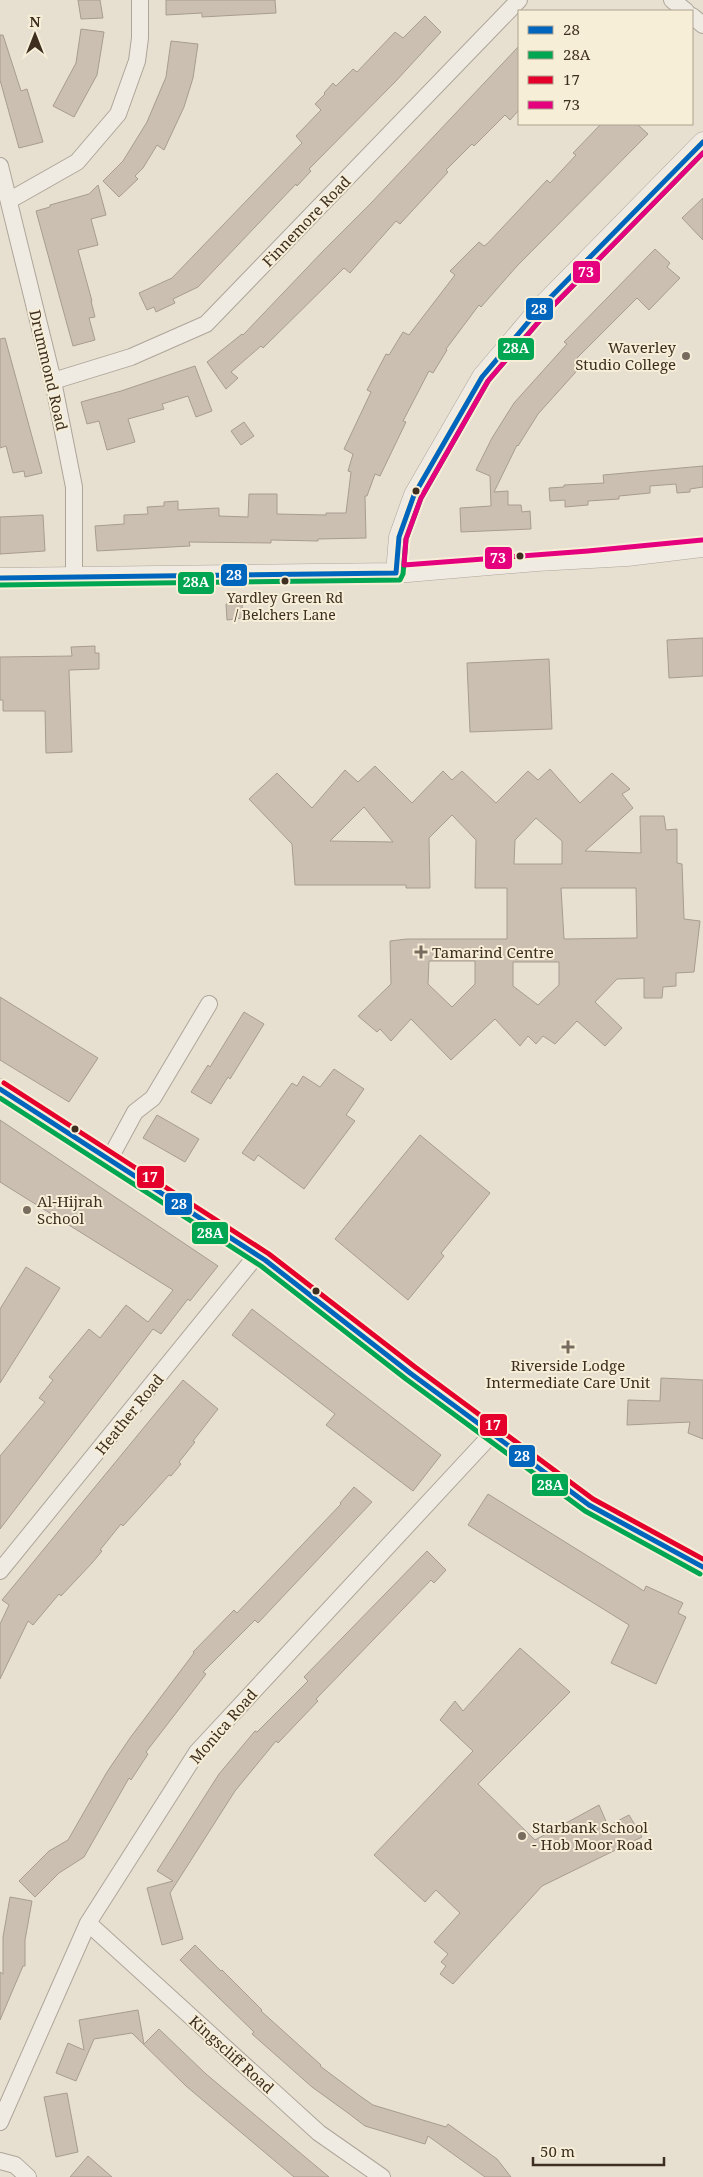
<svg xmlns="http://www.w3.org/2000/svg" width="703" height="2177" font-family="'Noto Serif',serif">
  <rect width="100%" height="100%" fill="#e7e0d1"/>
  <path fill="#cbbfb2" stroke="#a89c90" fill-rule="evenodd" d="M78 0H100L103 18 81 19Z
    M166 0H275L276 13 202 17V13L166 15Z
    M425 16 441 32 395 82 309 169 311 171 297 186 296 184 198 287 173 299 175 303 156 312 154 307 147 310 139 293 172 278 302 143 296 136 321 110 315 104 325 94 324 93 333 83 336 86 353 69 357 72 395 32 403 38Z
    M81 29 104 32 97 75 74 117 53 106 76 63Z
    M0 35H3L21 91 27 89 43 142 19 148 0 80Z
    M171 41 198 44 193 78 184 107 164 150 157 145 143 168 135 176 138 179 119 197 103 181 123 161 147 122 166 77Z
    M519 46V110L510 120 505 115 474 146 472 144 446 170 448 172 400 224 396 221 350 273 344 268 263 348 261 346 231 372 238 378 226 389 207 362 242 334 243 335 325 249 372 202Z
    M601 124H637L648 134 517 266 481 307 479 305 446 349 447 350 433 373 429 371 403 421 406 422 380 476 375 474 367 496H365L366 538 318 539V541L271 540V543L189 542 190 546 97 551 95 526 124 524V515L148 514 147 507 164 506V502L178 501V510L219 508V516L248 517 249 494H277V514L326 515V513H346L351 472 348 471 353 454 344 449 371 392 367 390 386 354 389 355 403 332 409 335 455 275 450 271 479 242 484 246 487 244 547 180 550 183 576 155 573 153Z
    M98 185 106 215 91 219 98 245 78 250 92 301H91L95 317 89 318 95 340 73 346 36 211 50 207V205L89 194Z
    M703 198V240L682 218Z
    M655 249 670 263 667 267 680 278 649 310 637 298 577 358 583 364 538 414 518 446 517 445 494 492 508 491V505H521L522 512 530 511 531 529 461 532 460 508 491 506 490 476 476 470 492 438 514 403 567 344 564 342Z
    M5 338 42 473 25 477 24 471 13 473 6 446 0 448V339Z
    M195 366 212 411 196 417 188 396 162 404 164 409 128 419 135 442 107 450 99 421 87 424 81 402 121 391Z
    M244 422 254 436 241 445 231 431Z
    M703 466V487L690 489V492L677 493 676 484 650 486V493L619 496V499L588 501V505L565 507V500L550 501 549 488 564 487V485L604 483 603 475Z
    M43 515 45 551 0 554V517Z
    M226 604H242L243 618 227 620Z
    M703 638V676L669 678 667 640Z
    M95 646V653H99V669L69 670 72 752 46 753 45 711H3V700H0V657L72 656 71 647Z
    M549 659 552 729 470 732 467 663Z
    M375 766 412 803 443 771 452 780 462 771 496 803 528 771 538 780 550 769 580 803 612 773 630 789 622 794 633 808 585 851 641 853 640 816H664L666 830 677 829V863L682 864 684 919 700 921 694 972 676 973V986L663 987 662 998H644V978L617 979 595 1002 622 1028 605 1046 577 1021 555 1044 543 1036 536 1044 528 1036 520 1046 495 1019 451 1060 411 1019 391 1041 380 1029 377 1032 358 1016 391 984 390 941 407 939H507V888H475L476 840 452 815 429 838 430 888H406V885H295L292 844 249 799 277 773 312 808 345 770 358 782ZM364 807 393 842 330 841ZM536 818 562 841V864H514L515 840ZM561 888H636L637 938 564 939ZM429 961H475V984L452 1007 428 984ZM513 962H559V985L538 1005 513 986Z
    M0 997 98 1058 69 1102 0 1060Z
    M244 1012 264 1024 230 1079 228 1077 211 1104 191 1092 208 1065 210 1067Z
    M334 1069 364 1089 346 1115 355 1121 304 1189 258 1155 254 1161 242 1153 292 1083 297 1086 303 1076 320 1087Z
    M157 1115 199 1139 185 1162 143 1138Z
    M0 1120 218 1266 190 1301 188 1299 161 1334 153 1329 0 1529V1456L45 1402 39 1398 53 1380 49 1377 89 1329 100 1338 126 1305 148 1322 173 1290 0 1182Z
    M420 1135 490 1193 441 1253 444 1256 408 1300 335 1239Z
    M26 1267 60 1288 0 1383V1309Z
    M252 1309 441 1455 413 1491 326 1425 335 1414 232 1335Z
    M661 1378 703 1380V1439L688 1433 690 1422 627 1425 628 1400 660 1401Z
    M183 1380 218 1409 193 1441 195 1442 179 1462 181 1464 171 1476 169 1475 123 1526 121 1524 100 1550 102 1551 92 1563 61 1596 59 1594 33 1625 28 1621 0 1679V1624L9 1605 2 1600Z
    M354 1487 372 1502 258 1623 255 1620 203 1672 206 1674 146 1752 148 1754 131 1780 129 1778 84 1857 59 1873 35 1897 19 1881 49 1851 68 1840 107 1772 130 1738 194 1653 193 1652 234 1610 237 1613 282 1566 341 1504 340 1503Z
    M488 1494 644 1591 646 1586 683 1603 678 1613 686 1617 656 1684 611 1663 629 1625 468 1525Z
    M427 1551 446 1570 434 1583 431 1580 316 1699 318 1701 278 1743 276 1741 235 1791 170 1893 183 1939 162 1945 147 1888 173 1881 157 1871 219 1774 255 1731 257 1732 308 1681 304 1677Z
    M520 1648 570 1692 478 1784 535 1840 599 1805 608 1826 629 1815 642 1837 542 1886 453 1984 440 1974 446 1966 441 1962 448 1954 434 1942 460 1913 436 1890 425 1902 374 1855 473 1751 440 1720 455 1701 463 1711Z
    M10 1897 32 1901 25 1940V1966H23L0 2020V1972L3 1974V1937Z
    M195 1945 221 1971 222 1970 262 2010 261 2011 321 2065 320 2066 360 2096 373 2105 446 2127 448 2124 497 2159 511 2177H485L428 2136 425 2144 365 2126 348 2113 312 2087 252 2034 254 2032 180 1960Z
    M138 2010 144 2044 159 2029 206 2074 329 2177H294L186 2086 132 2033 94 2039 76 2081 56 2073 68 2043 84 2050 79 2020Z
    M67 2093 78 2152 56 2157 44 2097Z
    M88 2156 112 2177H70Z"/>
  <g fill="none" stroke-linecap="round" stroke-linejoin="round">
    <defs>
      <path id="minor" d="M672 0 686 11
        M692 16 703 25
        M0 166 53 381 74 487V577
        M10 200 77 162 118 114 137 61 140 38V0
        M53 381 131 357 206 324 519 0
        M109 1160 135 1112 153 1098 209 1004
        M0 1571 256 1256
        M88 1923 319 2133 382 2177
        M0 2122 88 1923 197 1752 492 1434
        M0 2161 15 2165 28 2177"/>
      <path id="tertiary" d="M396 573 399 537 414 495 482 377 541 307 703 142
        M0 578 396 573 537 561 627 556 703 547
        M0 1089 265 1260 410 1373 589 1505 689 1561 703 1567"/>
    </defs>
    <use href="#minor" stroke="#ada599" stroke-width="18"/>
    <use href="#tertiary" stroke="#ada599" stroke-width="21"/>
    <use href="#minor" stroke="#efebe3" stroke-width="16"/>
    <use href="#tertiary" stroke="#efebe3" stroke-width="20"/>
    <defs>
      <path id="bus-1" d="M0 578 396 573 399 537 414 495 482 377 541 307 703 142
        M0 1089 265 1260 410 1373 589 1505 703 1567"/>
      <path id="bus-2" d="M0 585 400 580 403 574 406 539 421 498 488 381 547 312 703 153
        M0 1098 261 1266 406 1379 585 1511 700 1574"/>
      <path id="bus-3" d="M4 1083 269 1254 415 1367 593 1499 703 1559"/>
      <path id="bus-4" d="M702 540 588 551 404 565 406 539 421 498 488 381 547 312 703 153"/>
    </defs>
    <use href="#bus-1" stroke="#f7eed8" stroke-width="9"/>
    <use href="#bus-2" stroke="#f7eed8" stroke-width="9"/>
    <use href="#bus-3" stroke="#f7eed8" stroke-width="9"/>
    <use href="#bus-4" stroke="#f7eed8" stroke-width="9"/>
    <use href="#bus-1" stroke="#0065bd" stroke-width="5"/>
    <use href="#bus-2" stroke="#00a651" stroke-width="5"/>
    <use href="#bus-3" stroke="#e4002b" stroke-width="5"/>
    <use href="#bus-4" stroke="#e5007d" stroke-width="5"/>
  </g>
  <g fill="#786c5e" stroke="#f7eed8" stroke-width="2">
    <circle cx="686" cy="356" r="5"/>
    <path d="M418.5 944.5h5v5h5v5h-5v5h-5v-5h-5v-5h5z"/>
    <circle cx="27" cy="1210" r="5"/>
    <path d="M565.5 1339.5h5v5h5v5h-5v5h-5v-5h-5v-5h5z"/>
    <circle cx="522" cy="1836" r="5"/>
  </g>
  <g fill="#3d2e20" stroke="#f7eed8" stroke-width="2">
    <circle cx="416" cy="491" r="4.5"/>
    <circle cx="520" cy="556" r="4.5"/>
    <circle cx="285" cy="581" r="4.5"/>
    <circle cx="75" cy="1129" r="4.5"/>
    <circle cx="316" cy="1291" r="4.5"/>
  </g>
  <g text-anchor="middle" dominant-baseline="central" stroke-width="4" stroke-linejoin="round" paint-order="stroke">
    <g font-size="14" fill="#3d2e20" stroke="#f7eed8">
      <text x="285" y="597">Yardley Green Rd<tspan x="285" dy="17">/ Belchers Lane</tspan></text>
    </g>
    <g font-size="15" fill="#3d2e20" stroke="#f7eed8">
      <text transform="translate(306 221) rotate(-46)">Finnemore Road</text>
      <text transform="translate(49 370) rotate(77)">Drummond Road</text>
      <text transform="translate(129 1414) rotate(-51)">Heather Road</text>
      <text transform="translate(223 1726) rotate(-49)">Monica Road</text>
      <text transform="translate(232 2054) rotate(42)">Kingscliff Road</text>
    </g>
    <g font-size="15" fill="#3d2e20" stroke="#f7eed8" text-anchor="start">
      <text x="676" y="347" text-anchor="end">Waverley<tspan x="676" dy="17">Studio College</tspan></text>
      <text x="432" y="952">Tamarind Centre</text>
      <text x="37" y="1201">Al-Hijrah<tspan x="37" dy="17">School</tspan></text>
      <text x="568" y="1365" text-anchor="middle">Riverside Lodge<tspan x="568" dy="17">Intermediate Care Unit</tspan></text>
      <text x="532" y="1827">Starbank School<tspan x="532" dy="17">- Hob Moor Road</tspan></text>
    </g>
  </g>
  <g stroke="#f7eed8" stroke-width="2">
    <rect x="572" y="260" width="29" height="24" rx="5" fill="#e5007d"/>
    <rect x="525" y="297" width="29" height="24" rx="5" fill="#0065bd"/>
    <rect x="497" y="337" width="38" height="24" rx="5" fill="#00a651"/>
    <rect x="484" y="546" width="29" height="24" rx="5" fill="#e5007d"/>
    <rect x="220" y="563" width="28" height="24" rx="5" fill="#0065bd"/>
    <rect x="177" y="571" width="38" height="24" rx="5" fill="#00a651"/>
    <rect x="136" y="1165" width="29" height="24" rx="5" fill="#e4002b"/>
    <rect x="164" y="1192" width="29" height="24" rx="5" fill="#0065bd"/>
    <rect x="191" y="1221" width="38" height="24" rx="5" fill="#00a651"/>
    <rect x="479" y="1413" width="29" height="24" rx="5" fill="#e4002b"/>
    <rect x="508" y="1444" width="28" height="24" rx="5" fill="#0065bd"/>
    <rect x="531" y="1473" width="38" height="24" rx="5" fill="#00a651"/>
  </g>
  <g font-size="14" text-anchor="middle" font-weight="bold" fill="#fff">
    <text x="586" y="277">73</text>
    <text x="539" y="314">28</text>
    <text x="516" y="353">28A</text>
    <text x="498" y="563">73</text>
    <text x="234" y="580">28</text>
    <text x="196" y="587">28A</text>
    <text x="150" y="1182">17</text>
    <text x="179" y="1209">28</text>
    <text x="210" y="1238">28A</text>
    <text x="493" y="1430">17</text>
    <text x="522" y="1461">28</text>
    <text x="550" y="1490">28A</text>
  </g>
  <rect x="518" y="10" width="175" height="115" fill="#f7eed8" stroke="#ada18e"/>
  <rect x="528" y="26" width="25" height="8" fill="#0065bd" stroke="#ada18e"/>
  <text x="563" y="35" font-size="15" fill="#3d2e20">28</text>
  <rect x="528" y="51" width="25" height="8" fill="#00a651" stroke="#ada18e"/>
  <text x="563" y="60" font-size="15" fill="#3d2e20">28A</text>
  <rect x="528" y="76" width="25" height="8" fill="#e4002b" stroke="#ada18e"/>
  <text x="563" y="85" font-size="15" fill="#3d2e20">17</text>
  <rect x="528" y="101" width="25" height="8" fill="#e5007d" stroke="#ada18e"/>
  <text x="563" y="110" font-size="15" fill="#3d2e20">73</text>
  <g transform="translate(35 35)" stroke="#f7eed8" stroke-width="4" paint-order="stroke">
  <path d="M0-4L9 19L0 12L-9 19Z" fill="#3d2e20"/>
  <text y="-8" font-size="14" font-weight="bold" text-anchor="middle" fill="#3d2e20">N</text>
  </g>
  <path d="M533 2157v8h131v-8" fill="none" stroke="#3d2e20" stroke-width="2.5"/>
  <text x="540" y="2157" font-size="15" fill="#3d2e20" stroke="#f7eed8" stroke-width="4" paint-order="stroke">50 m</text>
</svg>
